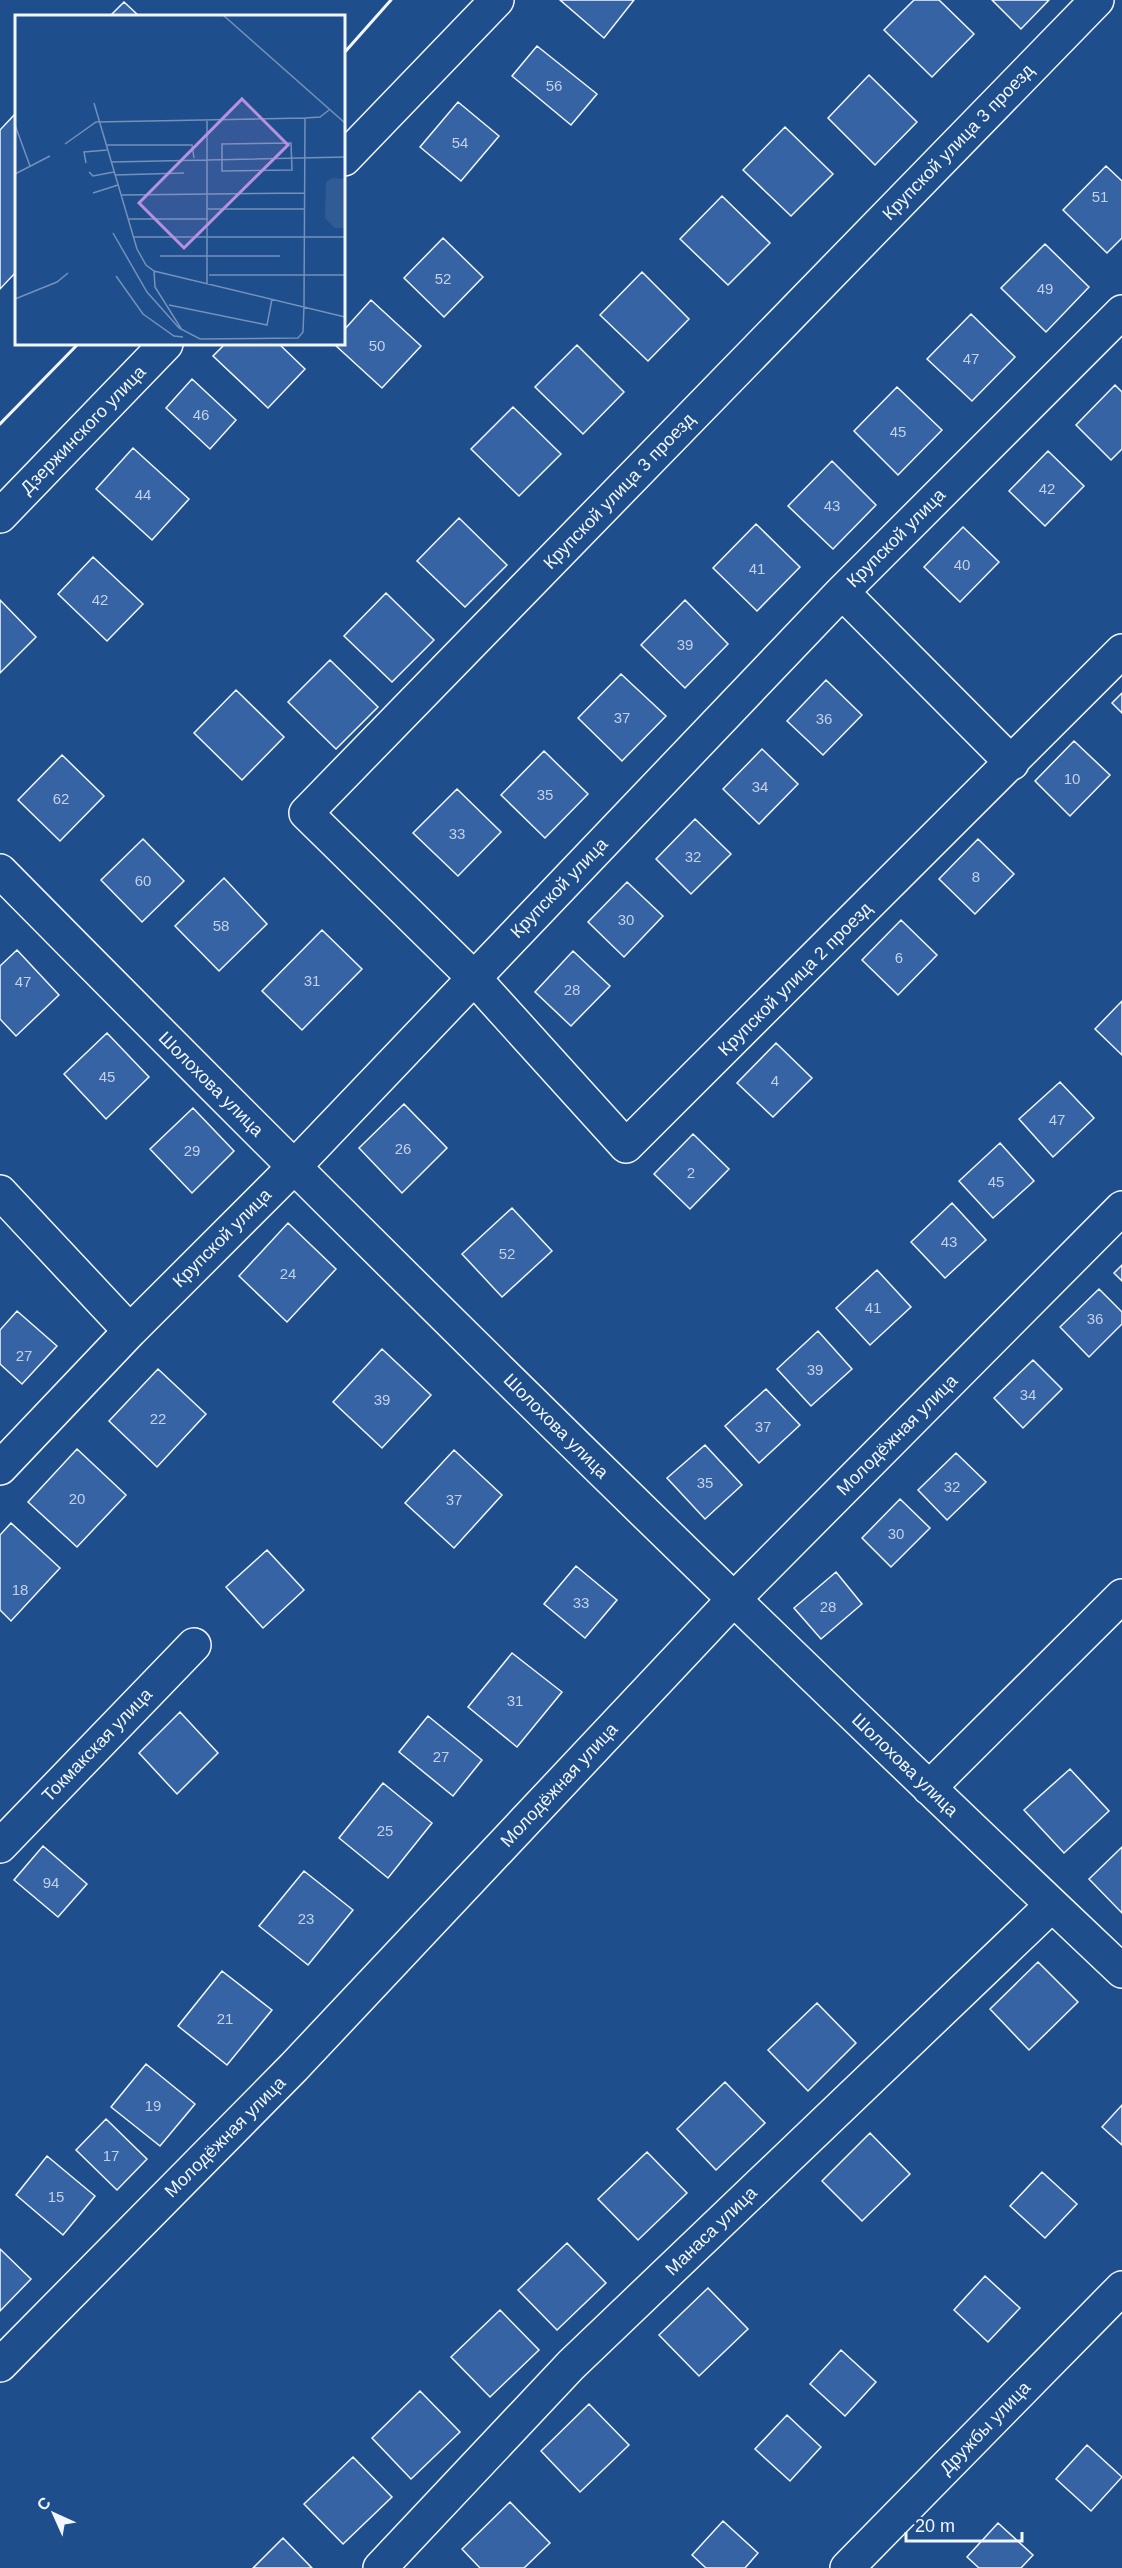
<svg xmlns="http://www.w3.org/2000/svg" width="1122" height="2568" font-family="Arial,sans-serif">
  <rect width="100%" height="100%" fill="#1f4e8c"/>
  <path fill="#3563a3" stroke="#f2f6ff" stroke-width="1.5" d="M560 0H634L604 38Z
    M914 0H939L974 34 932 77 884 30Z
    M992 0H1049L1021 29Z
    M124 2 139 16H110Z
    M537 46 597 94 571 125 512 76Z
    M869 75 917 122 875 165 828 118Z
    M458 102 499 136 461 181 420 147Z
    M16 113V272L0 289V130Z
    M785 127 833 174 791 216 743 170Z
    M1106 166 1122 181V238L1107 253 1063 210Z
    M722 196 770 243 728 285 680 239Z
    M443 238 483 277 444 317 404 278Z
    M1045 244 1089 287 1046 332 1001 288Z
    M642 272 689 319 648 361 600 315Z
    M371 300 421 346 382 388 334 344H344V330Z
    M971 314 1015 357 972 401 927 359Z
    M225 344H279L305 369 268 408 213 356Z
    M577 345 624 392 583 434 535 387Z
    M192 379 236 420 210 449 166 408Z
    M1115 385 1122 392V449L1111 460 1076 425Z
    M897 387 942 430 898 475 854 431Z
    M513 407 561 454 519 496 471 449Z
    M133 448 189 499 152 540 96 489Z
    M1048 451 1084 486 1045 526 1009 491Z
    M832 461 876 505 833 549 788 506Z
    M459 518 507 565 465 607 417 561Z
    M756 524 800 567 757 611 713 568Z
    M963 527 999 562 960 602 924 567Z
    M93 557 143 604 107 641 58 594Z
    M386 593 434 640 392 682 344 636Z
    M0 600 36 637 0 673Z
    M685 600 728 644 685 688 641 645Z
    M330 660 378 707 336 749 288 702Z
    M621 674 666 716 622 761 578 718Z
    M826 680 862 715 823 755 787 721Z
    M236 690 284 737 242 780 194 733Z
    M1122 693V713L1112 703Z
    M1074 741 1110 775 1070 816 1035 781Z
    M762 749 798 784 759 824 723 789Z
    M544 751 588 794 545 838 501 795Z
    M62 755 104 796 60 841 18 800Z
    M457 789 501 832 458 876 413 833Z
    M695 819 731 854 691 894 656 859Z
    M143 839 184 881 142 922 101 880Z
    M978 839 1014 874 975 914 939 879Z
    M224 878 267 924 219 971 175 926Z
    M627 882 663 916 624 957 588 922Z
    M901 920 937 955 898 995 862 960Z
    M322 930 362 969 302 1030 262 991Z
    M17 950 59 995 16 1036 0 1019V966Z
    M573 951 610 986 571 1026 535 992Z
    M1122 1001V1055L1095 1029Z
    M107 1033 149 1077 106 1119 64 1074Z
    M776 1043 812 1078 773 1117 737 1083Z
    M1060 1082 1094 1118 1053 1157 1019 1119Z
    M404 1104 447 1148 402 1193 359 1148Z
    M193 1108 234 1151 192 1193 150 1149Z
    M693 1134 729 1169 690 1209 654 1174Z
    M1000 1143 1034 1181 993 1218 959 1181Z
    M952 1203 986 1240 945 1278 911 1242Z
    M512 1208 552 1251 502 1297 462 1254Z
    M288 1223 336 1269 287 1322 239 1276Z
    M1122 1265V1281L1114 1273Z
    M877 1270 911 1307 870 1345 836 1308Z
    M1099 1289 1122 1312V1324L1089 1357 1060 1327Z
    M17 1311 57 1346 22 1384 0 1364V1330Z
    M818 1331 852 1369 811 1406 777 1369Z
    M382 1349 431 1395 382 1448 333 1402Z
    M1033 1360 1062 1389 1023 1428 994 1398Z
    M158 1369 206 1414 157 1467 109 1421Z
    M766 1389 800 1425 759 1463 725 1426Z
    M705 1445 742 1485 705 1519 667 1478Z
    M77 1449 126 1495 77 1547 28 1502Z
    M454 1450 502 1495 454 1548 405 1503Z
    M956 1453 986 1482 947 1520 918 1490Z
    M900 1499 930 1528 891 1567 862 1538Z
    M11 1523 60 1568 11 1621 0 1610V1535Z
    M267 1550 304 1590 263 1628 226 1587Z
    M576 1566 617 1600 585 1638 544 1604Z
    M836 1572 862 1604 821 1639 794 1608Z
    M512 1653 562 1692 517 1747 468 1707Z
    M180 1712 218 1753 177 1794 139 1753Z
    M428 1716 482 1760 453 1796 399 1752Z
    M1070 1769 1109 1811 1064 1853 1024 1810Z
    M383 1783 432 1823 388 1878 339 1838Z
    M43 1846 87 1884 58 1917 14 1880Z
    M1122 1847V1913L1089 1879Z
    M304 1871 353 1910 308 1965 259 1926Z
    M1038 1962 1078 2002 1029 2050 990 2009Z
    M222 1971 272 2010 227 2065 178 2026Z
    M817 2003 856 2043 808 2091 768 2050Z
    M146 2064 195 2104 160 2146 111 2107Z
    M725 2082 765 2123 716 2170 677 2129Z
    M1122 2105V2145L1102 2127Z
    M106 2119 147 2159 117 2190 76 2150Z
    M870 2133 910 2174 862 2221 822 2181Z
    M647 2152 687 2193 638 2240 598 2199Z
    M47 2156 95 2196 63 2235 16 2195Z
    M1042 2172 1077 2204 1045 2238 1010 2206Z
    M567 2243 606 2283 557 2330 518 2290Z
    M0 2249 31 2279 0 2311Z
    M985 2276 1020 2308 988 2342 954 2310Z
    M708 2288 748 2329 699 2376 659 2335Z
    M500 2310 539 2350 490 2397 451 2357Z
    M841 2350 876 2382 845 2416 810 2384Z
    M420 2391 460 2432 411 2479 372 2438Z
    M589 2404 629 2445 580 2492 541 2451Z
    M787 2415 821 2447 790 2481 755 2449Z
    M1087 2445 1122 2477 1091 2511 1056 2479Z
    M353 2457 392 2497 343 2544 304 2504Z
    M510 2502 550 2543 524 2568H480L462 2549Z
    M723 2521 758 2553 745 2568H706L692 2555Z
    M998 2523 1033 2555 1021 2568H979L967 2557Z
    M283 2538 312 2568H253Z"/>
  <g fill="none" stroke-linecap="round" stroke-linejoin="round">
    <defs>
      <path id="minor" d="M1097 0 306 813 474 978 626 1146 1122 651
        M344 159 497 0
        M0 516 166 344
        M842 592 1012 763
        M0 871C368 1244 741 1611 1122 1971
        M0 1192 130 1331
        M0 1468 130 1331 293 1168 842 592 1122 312
        M929 1788 1122 1596
        M0 1846 194 1645
        M0 2365 294 2067 733 1600 1122 1208
        M380 2568 571 2365 1052 1905
        M847 2568 1122 2288"/>
    </defs>
    <use href="#minor" stroke="#f2f6ff" stroke-width="36"/>
    <use href="#minor" stroke="#1f4e8c" stroke-width="33"/>
    <path stroke="#f2f6ff" stroke-width="3" d="M344 53 391 0
      M0 424 78 344"/>
  </g>
  <g text-anchor="middle" dominant-baseline="central" stroke-width="4.5" stroke-linejoin="round" paint-order="stroke">
    <g font-size="15" fill="#c3d1e8">
      <text x="554" y="85">56</text>
      <text x="460" y="142">54</text>
      <text x="1100" y="196">51</text>
      <text x="443" y="278">52</text>
      <text x="1045" y="288">49</text>
      <text x="377" y="345">50</text>
      <text x="971" y="358">47</text>
      <text x="201" y="414">46</text>
      <text x="898" y="431">45</text>
      <text x="1047" y="488">42</text>
      <text x="143" y="494">44</text>
      <text x="832" y="505">43</text>
      <text x="962" y="564">40</text>
      <text x="757" y="568">41</text>
      <text x="100" y="599">42</text>
      <text x="685" y="644">39</text>
      <text x="622" y="717">37</text>
      <text x="824" y="718">36</text>
      <text x="1072" y="778">10</text>
      <text x="760" y="786">34</text>
      <text x="545" y="794">35</text>
      <text x="61" y="798">62</text>
      <text x="457" y="833">33</text>
      <text x="693" y="856">32</text>
      <text x="976" y="876">8</text>
      <text x="143" y="880">60</text>
      <text x="626" y="919">30</text>
      <text x="221" y="925">58</text>
      <text x="899" y="957">6</text>
      <text x="312" y="980">31</text>
      <text x="23" y="981">47</text>
      <text x="572" y="989">28</text>
      <text x="107" y="1076">45</text>
      <text x="775" y="1080">4</text>
      <text x="1057" y="1119">47</text>
      <text x="403" y="1148">26</text>
      <text x="192" y="1150">29</text>
      <text x="691" y="1172">2</text>
      <text x="996" y="1181">45</text>
      <text x="949" y="1241">43</text>
      <text x="507" y="1253">52</text>
      <text x="288" y="1273">24</text>
      <text x="873" y="1307">41</text>
      <text x="1095" y="1318">36</text>
      <text x="24" y="1355">27</text>
      <text x="815" y="1369">39</text>
      <text x="1028" y="1394">34</text>
      <text x="382" y="1399">39</text>
      <text x="158" y="1418">22</text>
      <text x="763" y="1426">37</text>
      <text x="705" y="1482">35</text>
      <text x="952" y="1486">32</text>
      <text x="77" y="1498">20</text>
      <text x="454" y="1499">37</text>
      <text x="896" y="1533">30</text>
      <text x="20" y="1589">18</text>
      <text x="581" y="1602">33</text>
      <text x="828" y="1606">28</text>
      <text x="515" y="1700">31</text>
      <text x="441" y="1756">27</text>
      <text x="385" y="1830">25</text>
      <text x="51" y="1882">94</text>
      <text x="306" y="1918">23</text>
      <text x="225" y="2018">21</text>
      <text x="153" y="2105">19</text>
      <text x="111" y="2155">17</text>
      <text x="56" y="2196">15</text>
    </g>
    <g font-size="18" fill="#f2f6ff" stroke="#1f4e8c">
      <text transform="translate(958 142) rotate(-46)">Крупской улица 3 проезд</text>
      <text transform="translate(83 430) rotate(-46)">Дзержинского улица</text>
      <text transform="translate(619 491) rotate(-46)">Крупской улица 3 проезд</text>
      <text transform="translate(896 538) rotate(-45)">Крупской улица</text>
      <text transform="translate(559 888) rotate(-46)">Крупской улица</text>
      <text transform="translate(795 979) rotate(-45)">Крупской улица 2 проезд</text>
      <text transform="translate(211 1084) rotate(45)">Шолохова улица</text>
      <text transform="translate(222 1238) rotate(-45)">Крупской улица</text>
      <text transform="translate(556 1426) rotate(45)">Шолохова улица</text>
      <text transform="translate(897 1435) rotate(-45)">Молодёжная улица</text>
      <text transform="translate(97 1745) rotate(-46)">Токмакская улица</text>
      <text transform="translate(905 1765) rotate(44)">Шолохова улица</text>
      <text transform="translate(559 1785) rotate(-47)">Молодёжная улица</text>
      <text transform="translate(225 2137) rotate(-45)">Молодёжная улица</text>
      <text transform="translate(711 2231) rotate(-44)">Манаса улица</text>
      <text transform="translate(985 2428) rotate(-46)">Дружбы улица</text>
    </g>
  </g>
  <g transform="translate(15 15)">
    <rect width="330" height="330" fill="#1f4e8c"/>
    <path d="M317 163 330 164V213H320L310 203 311 167Z" fill="#305b95"/>
    <path fill="none" stroke="#7391ba" stroke-width="1.5" d="M208 0 330 108M79 88 122 234 131 250 139 256 330 302M0 110 15 151M276 128 277 155 207 156V129ZM50 129 81 107 290 103 305 102 314 95M91 130H177L179 143M96 147 330 142M71 148 69 137 92 135M74 157 78 161 99 157M0 159 35 141M100 160 169 158M78 178 103 170M106 180 289 178M193 194H290M113 204H193M98 218 132 277 164 313 185 324 283 323 288 317 289 291 290 103M118 222H330M145 241H265M139 256 140 272 167 315M194 260H330M101 261 128 299 159 321 168 322M192 269V106M0 284 42 267 53 258M154 290 252 310 257 284"/>
    <path fill="#b691df" fill-opacity="0.15" stroke="#b691df" stroke-width="3" d="M227 84 273 130 169 233 124 188Z"/>
    <rect width="330" height="330" fill="none" stroke="#f2f6ff" stroke-width="3"/>
  </g>
  <g transform="translate(54 2514) rotate(315)" stroke="#1f4e8c" stroke-width="4.5" paint-order="stroke">
  <path d="M0-4.5L10 22L0 15L-10 22Z" fill="#f2f6ff"/>
  <text y="-9" font-size="16" font-weight="bold" text-anchor="middle" fill="#f2f6ff">С</text>
  </g>
  <path d="M906 2532v9h116v-9" fill="none" stroke="#f2f6ff" stroke-width="3"/>
  <text x="915" y="2532" font-size="18" fill="#f2f6ff" stroke="#1f4e8c" stroke-width="4.5" paint-order="stroke">20 m</text>
</svg>
